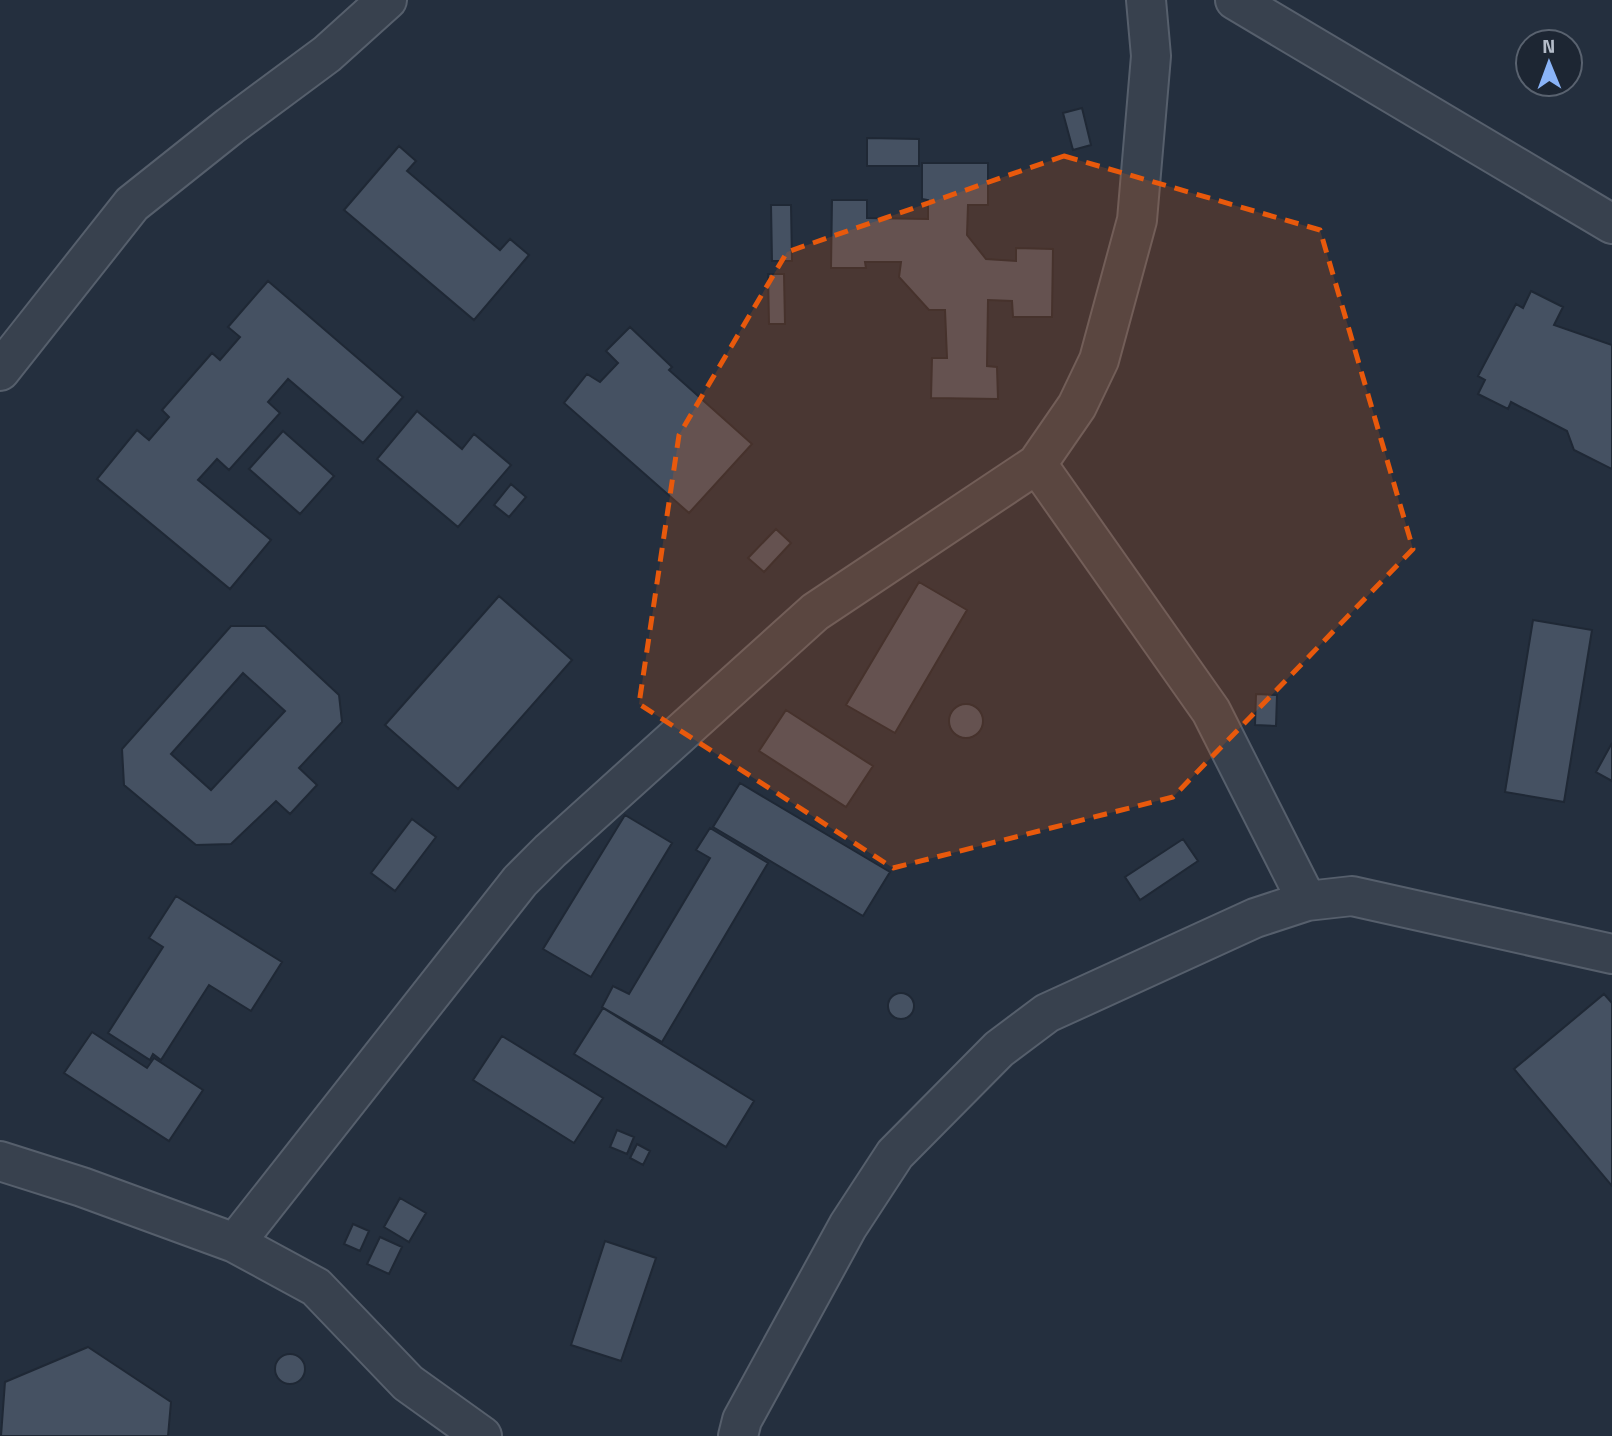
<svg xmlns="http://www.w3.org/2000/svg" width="1612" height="1436" font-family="'Titillium Web',sans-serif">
  <rect width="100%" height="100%" fill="#242f3e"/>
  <path fill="#455162" stroke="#1f2835" stroke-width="2" fill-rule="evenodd" d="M1082 108 1091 145 1073 150 1063 113Z
    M867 138 919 139V166H867Z
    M399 146 416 161 407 171 500 250 510 239 529 255 474 320 344 210Z
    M922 163H988V205H968L967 235 986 259 1016 261V248L1053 249 1052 317H1013L1012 301 988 300 987 366 997 367 998 399 931 398 932 358H947L945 310H929L899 277 901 262H865L866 268H831L832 200H867V218L928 219V200L922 199Z
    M771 205H791L792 261H772Z
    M768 274H784L785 324H769Z
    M268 281 403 397 363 443 288 379 268 402 280 413 229 470 217 459 198 480 271 540 230 589 97 479 137 430 149 440 169 417 162 410 212 353 220 360 240 337 228 327Z
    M1531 291 1563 307 1554 325 1612 345V469L1574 450 1567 431 1511 402 1508 409 1478 394 1485 380 1478 376 1516 304 1523 308Z
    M630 327 672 367 669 370 752 444 689 513 564 403 587 374 600 382 618 363 606 351Z
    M417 411 462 449 474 434 511 465 458 527 377 459Z
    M283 431 334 476 300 514 249 469Z
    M511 484 526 497 509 517 494 505Z
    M776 529 791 543 764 572 748 558Z
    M919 582 967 610 895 733 846 705Z
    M499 596 572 660 458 789 385 725Z
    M1533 620 1592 630 1564 802 1505 792Z
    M231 626H265L339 695 342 722 299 768 317 785 290 814 276 801 231 844 196 845 124 785 122 749ZM243 673 285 711 211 790 171 754Z
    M1256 694 1277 695 1276 726 1255 725Z
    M949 721a17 17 0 1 1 34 0a17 17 0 1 1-34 0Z
    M786 710 873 766 846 807 759 751Z
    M1612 743V781L1596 772Z
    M740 783 890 872 863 916 713 827Z
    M625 815 672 843 591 977 543 949Z
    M412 819 436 837 395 891 371 873Z
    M710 828 768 863 662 1042 602 1007 613 986 629 994 710 858 696 850Z
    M1183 839 1198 861 1140 900 1125 877Z
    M176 896 282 962 251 1011 209 985 161 1060 153 1054 150 1060 108 1033 163 947 149 938Z
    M888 1006a13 13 0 1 1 26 0a13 13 0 1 1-26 0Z
    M1604 994 1612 1003V1186L1514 1069Z
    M603 1008 754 1101 726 1147 574 1054Z
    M92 1032 147 1068 154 1058 203 1090 169 1141 64 1073Z
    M502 1036 603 1098 574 1143 473 1080Z
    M617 1130 634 1137 627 1154 610 1147Z
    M637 1144 650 1151 643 1165 630 1158Z
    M400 1198 426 1213 409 1242 384 1227Z
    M353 1224 369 1231 360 1251 344 1244Z
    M380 1237 402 1247 389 1274 367 1264Z
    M605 1241 656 1258 621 1361 571 1345Z
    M88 1347 171 1402 168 1436H1L5 1382Z
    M275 1369a15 15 0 1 1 30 0a15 15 0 1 1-30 0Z"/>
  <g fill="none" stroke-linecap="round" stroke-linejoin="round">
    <defs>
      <path id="minor" d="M1235 0 1612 224
        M0 371 132 204 230 126 327 54 387 0
        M1037 464 1211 711 1307 901
        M0 1161 82 1187 235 1243 316 1287 408 1383 482 1436
        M235 1243 520 881 550 851 815 612 1037 464 1077 406 1099 360 1137 220 1151 56 1146 0
        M738 1436 742 1420 848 1226 895 1154 999 1049 1047 1013 1255 918 1307 901 1352 896 1612 954"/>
    </defs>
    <use href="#minor" stroke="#565f6c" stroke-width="42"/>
    <use href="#minor" stroke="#38414e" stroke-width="38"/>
  </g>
  <path fill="#e8590c" fill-opacity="0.2" stroke="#e8590c" stroke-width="5" stroke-dasharray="14 9" stroke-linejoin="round" d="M1064 156 1320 230 1413 549 1173 797 893 868 639 704 679 435 787 252Z"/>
  <g transform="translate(1549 63) rotate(359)"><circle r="33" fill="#1d2633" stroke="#59626f" stroke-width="2"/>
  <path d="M0-5L12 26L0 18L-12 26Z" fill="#8ab4f8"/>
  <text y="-10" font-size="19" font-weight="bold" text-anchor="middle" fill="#b4bcc9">N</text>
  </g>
</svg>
